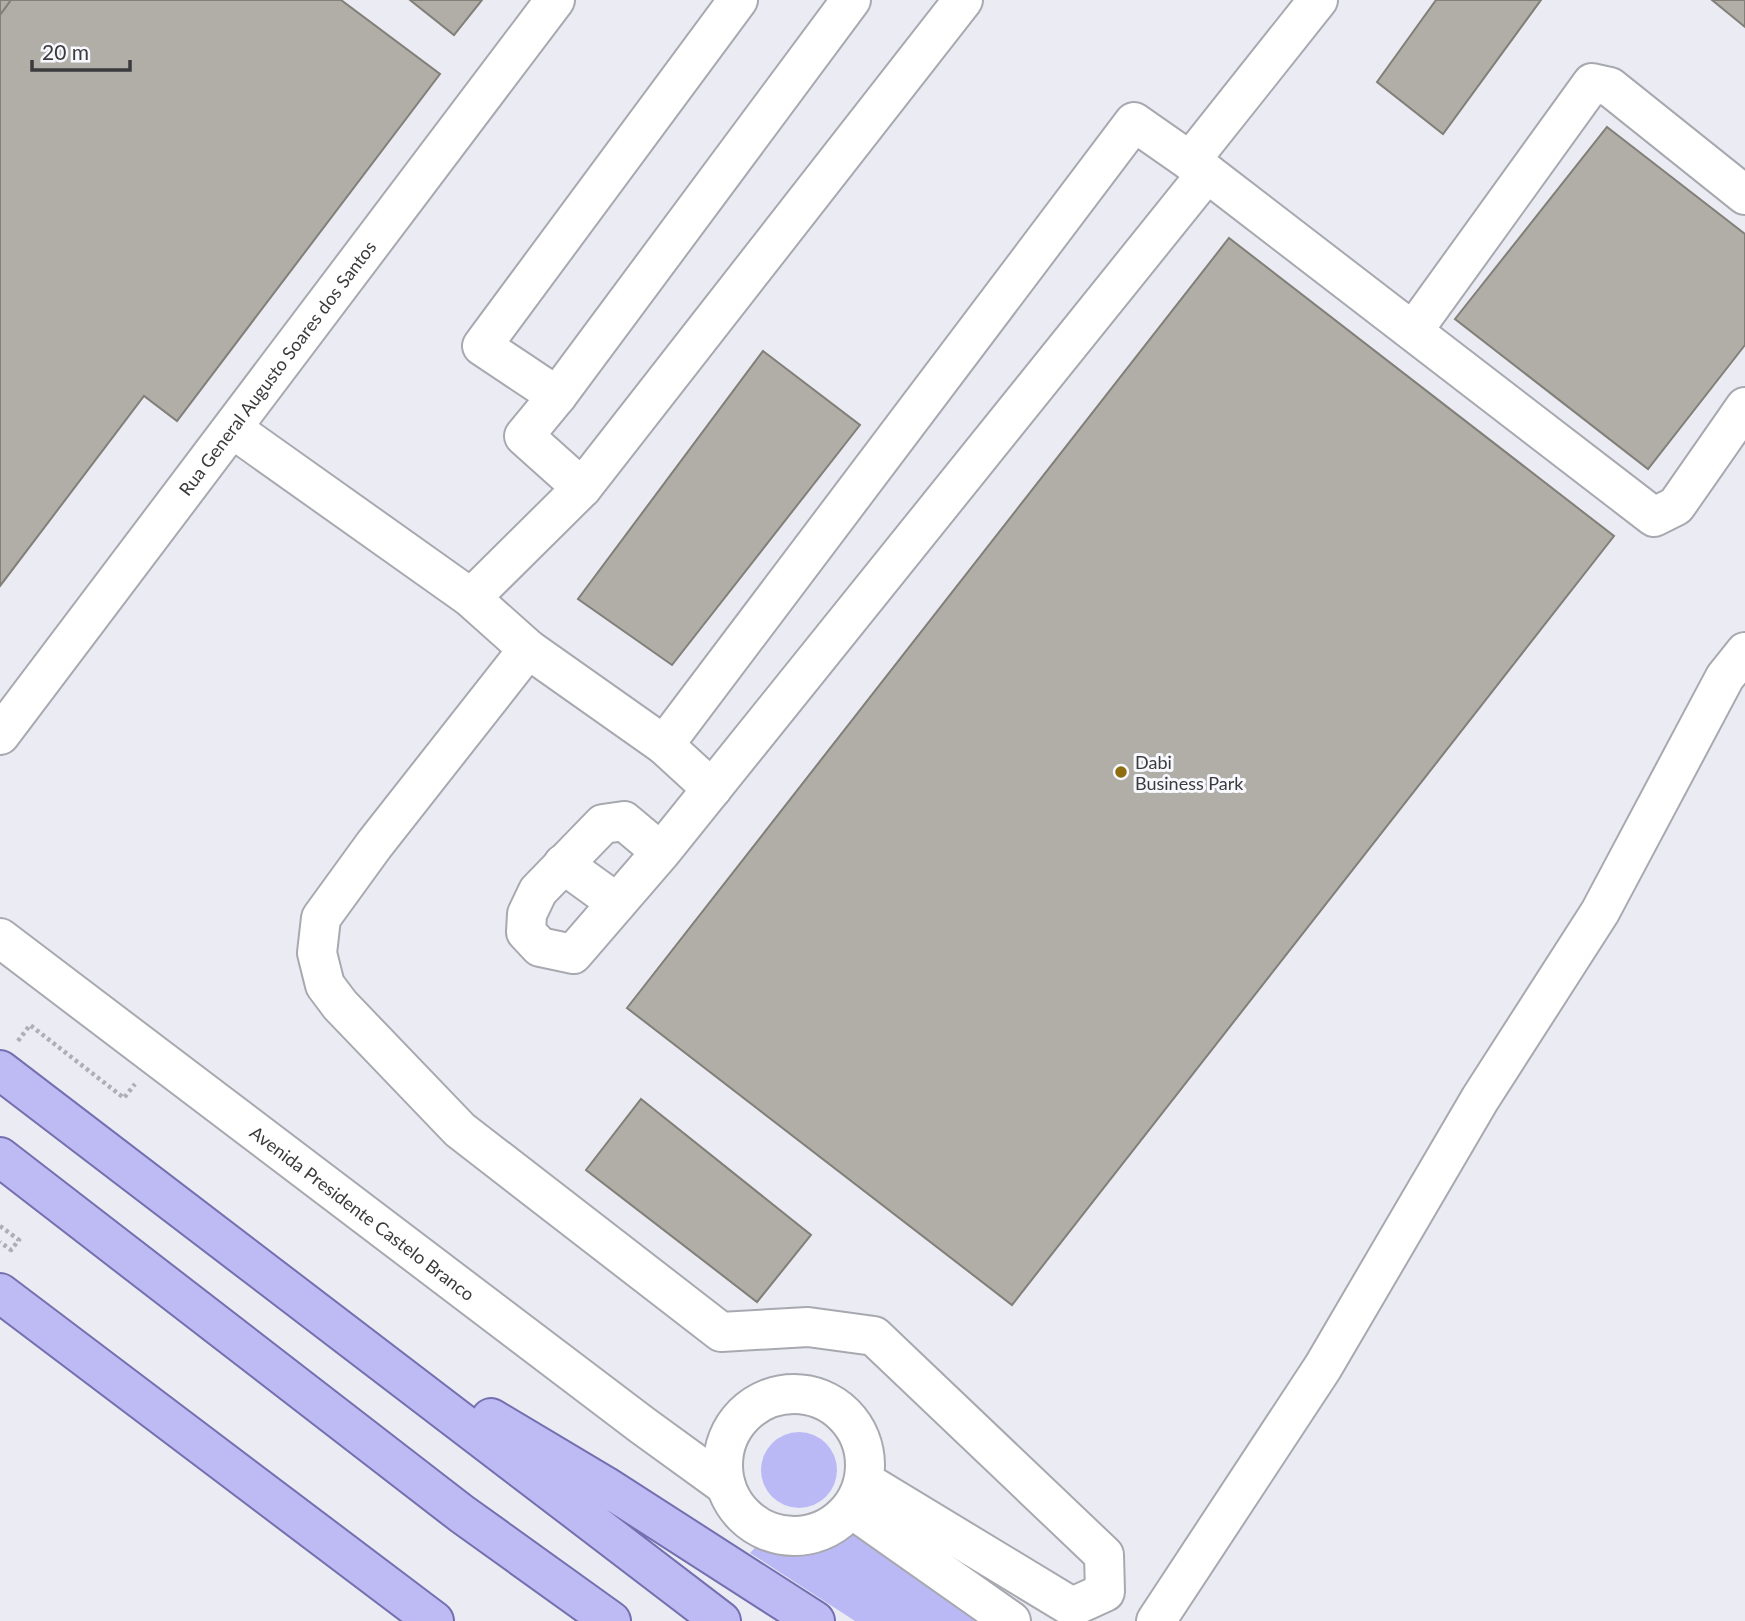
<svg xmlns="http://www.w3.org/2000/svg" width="1745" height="1621" font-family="Lato,sans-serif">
  <rect width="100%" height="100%" fill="#ebebf3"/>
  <path fill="#bab9f6" d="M761 1470a38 38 0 1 1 76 0a38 38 0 1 1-76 0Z
    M859 1524 1004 1621H855L750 1553 766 1536C804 1546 824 1543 859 1524Z"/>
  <path fill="#b1aea7" stroke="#817f78" stroke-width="2" d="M0 0H11L0 15Z
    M11 0H341L440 74 177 421 144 396 0 586V15Z
    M410 0H482L454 35Z
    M1436 0H1541L1443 134 1377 82Z
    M1712 0H1745V27Z
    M1607 127 1745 234V345L1648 469 1455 319Z
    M1229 238 1614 536 1012 1305 627 1008Z
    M763 351 860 425 672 665 578 599Z
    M641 1099 811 1235 757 1302 586 1170Z"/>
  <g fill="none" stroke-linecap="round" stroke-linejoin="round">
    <defs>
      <g id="minor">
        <path d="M738 0 482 346 557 396 851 0"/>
        <path d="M1190 161 1318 0"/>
        <path d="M1413 331 1592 83 1610 87 1745 195"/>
        <path d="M557 396 524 436 582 488"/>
        <path d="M233 429 471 598 528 649 664 745 712 789"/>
        <path d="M471 598 582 488 963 0"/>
        <path d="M528 649 374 845 321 918 317 953 325 985 340 1005 460 1130 721 1332 808 1327 874 1336 1104 1555 1105 1592 1072 1607 864 1481"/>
        <path id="s1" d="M0 735 555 0"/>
        <path d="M664 745 1134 122 1207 173 1654 517 1676 506 1745 407"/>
        <path d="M661 852 624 821 603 824 538 891 527 914 526 932 540 947 573 954 661 852 1207 173"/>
        <path d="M563 864 617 903"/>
        <path id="s2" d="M0 938 642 1425 726 1486"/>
        <circle cx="794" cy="1465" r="71"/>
        <path d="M852 1509 1011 1621"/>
        <path d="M1156 1621 1323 1367 1480 1099 1600 912 1725 677 1745 652"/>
      </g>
      <path id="major" d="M0 1070 721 1621
        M0 1157 462 1514 611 1621
        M0 1293 434 1621
        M491 1418 605 1486 815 1621"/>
    </defs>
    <use href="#minor" stroke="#a8a9b0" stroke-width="42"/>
    <use href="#major" stroke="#7470b0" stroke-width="42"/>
    <path stroke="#aeaeb4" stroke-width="4.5" stroke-dasharray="3.5 3.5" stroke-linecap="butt" d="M18 1041 30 1025 124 1098 135 1084
      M0 1226 19 1240 11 1250 0 1242"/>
    <use href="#minor" stroke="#fff" stroke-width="38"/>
    <use href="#major" stroke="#bebaf4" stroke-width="38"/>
  </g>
  <circle fill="#8d6d10" stroke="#f8f9ff" stroke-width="2.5" cx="1121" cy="772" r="7"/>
  <g text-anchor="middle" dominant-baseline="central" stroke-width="6" stroke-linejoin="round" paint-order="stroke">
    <g font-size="18" fill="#3b3b3e" stroke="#f8f9ff">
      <text stroke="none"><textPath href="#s1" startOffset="460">Rua General Augusto Soares dos Santos</textPath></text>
      <text stroke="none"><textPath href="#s2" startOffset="455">Avenida Presidente Castelo Branco</textPath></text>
    </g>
    <g font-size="18" fill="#3b3b3e" stroke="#f8f9ff" text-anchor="start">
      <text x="1135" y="762">Dabi<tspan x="1135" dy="21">Business Park</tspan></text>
    </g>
  </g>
  <path d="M32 60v10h98v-10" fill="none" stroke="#3b3b3e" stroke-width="3.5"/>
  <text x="42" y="60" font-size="21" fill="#3b3b3e" stroke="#f8f9ff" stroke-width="5" paint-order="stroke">20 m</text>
</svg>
